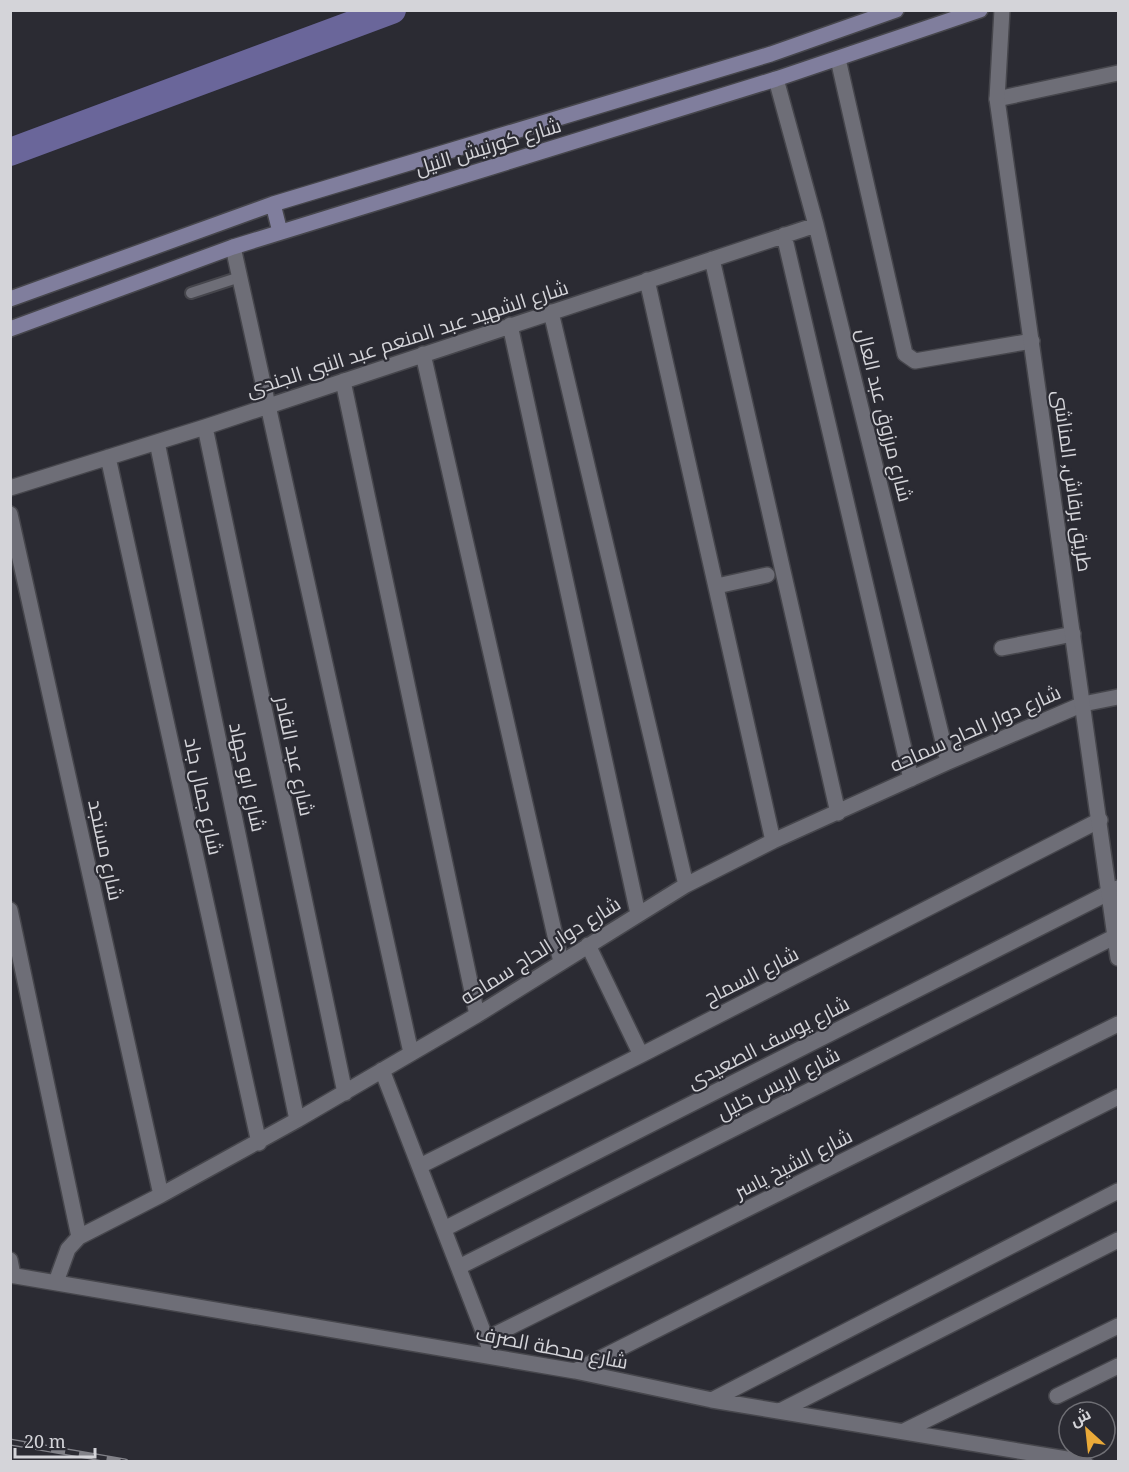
<svg xmlns="http://www.w3.org/2000/svg" width="1129" height="1472" font-family="'Noto Serif',Cairo,serif">
  <rect width="100%" height="100%" fill="#2b2b33"/>
  <g fill="none" stroke-linecap="round" stroke-linejoin="round">
    <path stroke="#6a669a" stroke-width="28" d="M10 152 392 10"/>
    <defs>
      <path id="service" d="M191 293 240 277"/>
      <path id="minor" d="M838 59 905 354 915 361 1032 341
        M776 79 816 225 948 762
        M997 99 1118 73
        M784 235 911 779
        M233 247 411 1053
        M712 259 838 813
        M647 280 773 841
        M551 312 686 885
        M510 325 638 914
        M423 354 561 962
        M343 381 477 1015
        M205 427 345 1093
        M157 442 297 1120
        M108 457 259 1143
        M10 488 205 427 816 225
        M10 514 161 1195
        M717 586 767 575
        M1002 648 1073 634
        M10 910 79 1237
        M588 945 641 1055
        M382 1070 490 1349
        M420 1166 641 1055 1100 820
        M444 1229 1118 888
        M10 1260 13 1275
        M459 1267 1118 935
        M10 1275 575 1371 712 1400 1085 1462
        M56 1282 68 1249 79 1237 161 1195 297 1120 477 1015 686 885 773 841 948 762 1083 704 1118 697
        M486 1339 1118 1024
        M575 1371 1118 1097
        M1057 1396 1118 1366
        M712 1400 1118 1191
        M780 1411 1118 1240
        M904 1431 1118 1326"/>
      <path id="tertiary" d="M1002 10 997 99 1118 958"/>
      <path id="secondary" d="M273 204 280 232
        M10 299 273 204 771 54 896 10
        M10 329 233 247 776 79 980 10"/>
    </defs>
    <use href="#service" stroke="#46464c" stroke-width="14"/>
    <use href="#minor" stroke="#46464c" stroke-width="18"/>
    <use href="#tertiary" stroke="#46464c" stroke-width="18"/>
    <use href="#secondary" stroke="#46464c" stroke-width="18"/>
    <use href="#service" stroke="#6e6e77" stroke-width="10"/>
    <use href="#minor" stroke="#6e6e77" stroke-width="15"/>
    <use href="#tertiary" stroke="#6e6e77" stroke-width="15"/>
    <use href="#secondary" stroke="#807e9d" stroke-width="15"/>
    <defs>
      <path id="rail" d="M10 1442 125 1462"/>
    </defs>
    <use href="#rail" stroke="#828289" stroke-width="7"/>
    <use href="#rail" stroke="#2b2b33" stroke-width="4.5" stroke-dasharray="14" stroke-linecap="butt"/>
  </g>
  <g text-anchor="middle" dominant-baseline="central" stroke-width="4.5" stroke-linejoin="round" paint-order="stroke">
    <g font-size="20" fill="#d4d4d9" stroke="#2b2b33">
      <text transform="translate(488 146) rotate(-17)">شارع كورنيش النيل</text>
      <text transform="translate(407 338) rotate(-18)">شارع الشهيد عبد المنعم عبد النبى الجندى</text>
      <text transform="translate(885 415) rotate(76)">شارع مرزوق عبد العال</text>
      <text transform="translate(1073 481) rotate(82)">طريق برقاش, المناشى</text>
      <text transform="translate(975 728) rotate(-24)">شارع دوار الحاج سماحه</text>
      <text transform="translate(295 756) rotate(78)">شارع عبد القادر</text>
      <text transform="translate(248 777) rotate(78)">شارع ابو جهاد</text>
      <text transform="translate(204 796) rotate(78)">شارع جمال جاد</text>
      <text transform="translate(106 850) rotate(78)">شارع مستجد</text>
      <text transform="translate(540 950) rotate(-32)">شارع دوار الحاج سماحه</text>
      <text transform="translate(751 975) rotate(-27)">شارع السماح</text>
      <text transform="translate(768 1042) rotate(-27)">شارع يوسف الصعيدى</text>
      <text transform="translate(778 1083) rotate(-27)">شارع الريس خليل</text>
      <text transform="translate(793 1163) rotate(-27)">شارع الشيخ ياسر</text>
      <text transform="translate(552 1347) rotate(11)">شارع محطة الصرف</text>
    </g>
  </g>
  <rect width="1129" height="1472" fill="none" stroke="#d4d4d9" stroke-width="24"/>
  <g transform="translate(1087 1430) rotate(333)"><circle r="28" fill="#2b2b33" stroke="#6f6f75" stroke-width="1.5"/>
  <path d="M0-4.5L10 22L0 15L-10 22Z" fill="#eaaa39"/>
  <text y="-9" font-size="16" font-weight="bold" text-anchor="middle" fill="#d4d4d9">ش</text>
  </g>
  <path d="M15 1448v9h80v-9" fill="none" stroke="#d4d4d9" stroke-width="3"/>
  <text x="24" y="1448" font-size="18" fill="#d4d4d9" stroke="#2b2b33" stroke-width="4.5" paint-order="stroke">20 m</text>
</svg>
